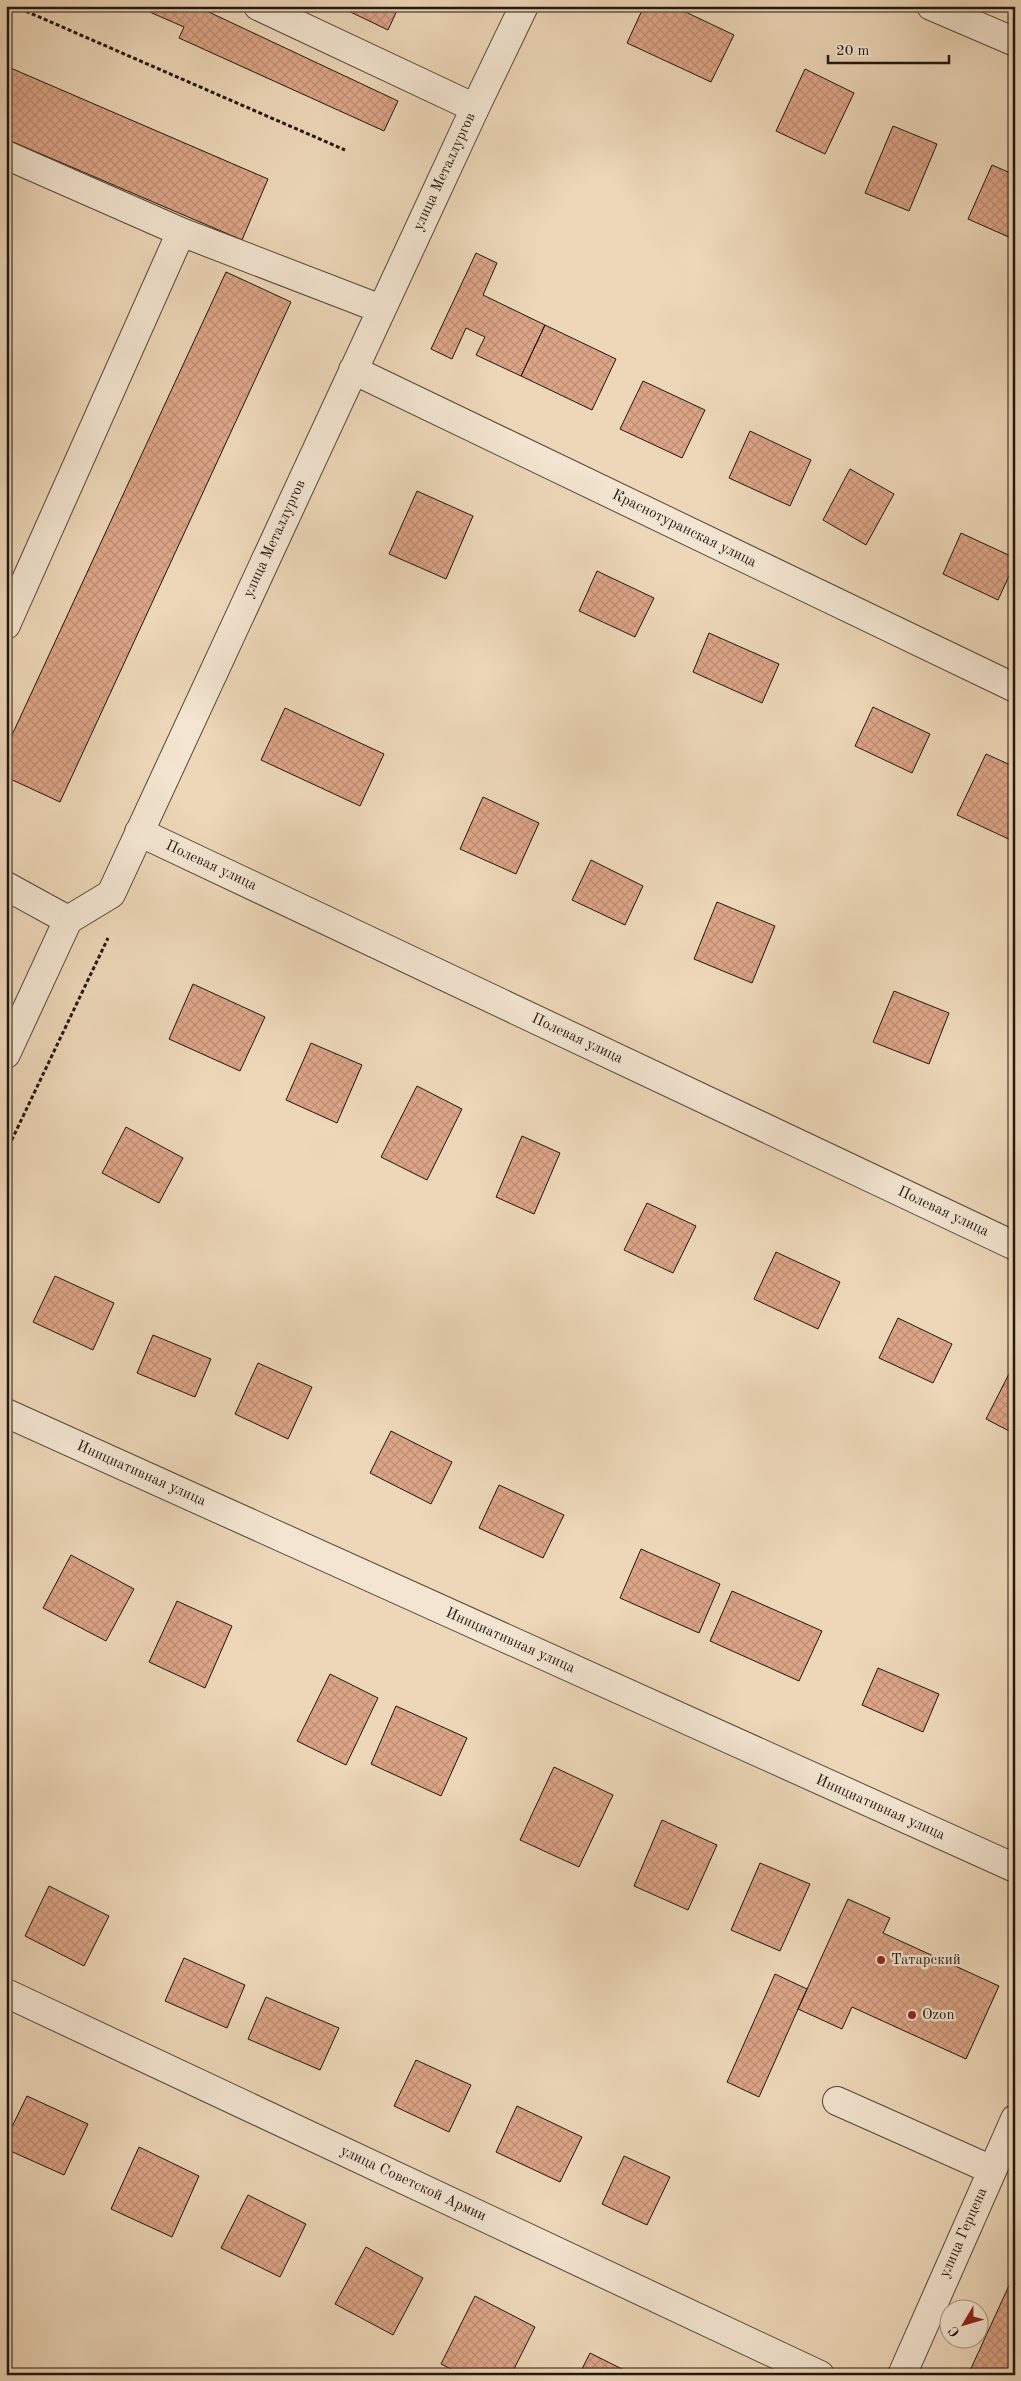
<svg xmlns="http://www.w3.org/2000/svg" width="1021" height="2381" font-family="'Old Standard TT',serif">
  <defs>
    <pattern id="building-cross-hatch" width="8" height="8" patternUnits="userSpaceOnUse" patternTransform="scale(1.25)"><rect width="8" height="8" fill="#dda587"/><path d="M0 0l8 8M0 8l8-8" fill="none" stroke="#bd8d74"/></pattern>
  </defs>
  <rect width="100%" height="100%" fill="#edd7b8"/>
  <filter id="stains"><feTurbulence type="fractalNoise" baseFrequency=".004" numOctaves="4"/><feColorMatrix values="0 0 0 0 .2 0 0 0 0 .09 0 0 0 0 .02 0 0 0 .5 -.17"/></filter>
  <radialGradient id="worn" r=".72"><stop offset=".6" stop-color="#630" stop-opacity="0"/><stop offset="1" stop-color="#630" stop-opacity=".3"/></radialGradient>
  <path fill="url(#building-cross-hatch)" stroke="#211710" d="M136 6H196L398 101 384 131 179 38 184 27Z
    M338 6H399L388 30Z
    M644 6H673L734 35 711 82 627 43Z
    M6 66 268 179 242 240 6 139Z
    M805 69 854 93 825 154 776 131Z
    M893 126 937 144 909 211 865 193Z
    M992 165 1015 175V230L1011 238 968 219Z
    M476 253 497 263 483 295 545 325 521 376 476 355 485 337 466 328 452 359 431 349Z
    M226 272 291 302 60 802 6 777V748Z
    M545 325 616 359 592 410 521 376Z
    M643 381 705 410 682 458 620 429Z
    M750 431 811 460 790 506 729 478Z
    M850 469 894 494 866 545 823 520Z
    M417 491 473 516 446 579 389 554Z
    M961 533 1015 558V563L998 600 943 574Z
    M597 571 654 598 635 637 579 611Z
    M709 633 779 664 762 703 693 672Z
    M873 707 930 734 912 773 855 746Z
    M285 708 384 754 360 806 261 760Z
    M986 754 1015 767V842L957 815Z
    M483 797 539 823 516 874 460 849Z
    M591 860 643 886 625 925 572 900Z
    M717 902 775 926 752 983 694 959Z
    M193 984 265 1017 240 1071 169 1039Z
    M894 991 949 1013 929 1064 873 1042Z
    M311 1043 362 1065 337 1123 286 1100Z
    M417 1086 462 1109 427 1180 381 1157Z
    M126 1127 183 1158 159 1203 102 1173Z
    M522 1136 560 1153 534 1214 496 1197Z
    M647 1203 696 1226 673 1273 624 1250Z
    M776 1252 840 1282 818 1329 754 1299Z
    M55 1276 114 1303 93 1350 33 1322Z
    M898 1318 952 1344 933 1383 879 1358Z
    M153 1335 211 1359 195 1397 137 1373Z
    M258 1363 312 1387 288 1439 235 1414Z
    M1013 1366 1015 1367V1434L986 1419Z
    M391 1431 452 1462 431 1504 370 1473Z
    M499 1485 564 1515 543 1558 479 1528Z
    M641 1549 720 1584 699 1633 620 1598Z
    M71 1555 134 1589 106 1641 43 1608Z
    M732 1591 822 1631 799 1681 710 1641Z
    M177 1601 232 1626 205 1688 149 1662Z
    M878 1668 939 1694 923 1732 862 1705Z
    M330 1674 378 1698 346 1765 297 1741Z
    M396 1706 467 1738 441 1796 371 1764Z
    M554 1767 613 1795 579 1867 520 1840Z
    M662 1820 717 1845 688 1910 634 1886Z
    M760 1863 810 1884 780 1951 731 1930Z
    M49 1886 109 1916 84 1966 25 1936Z
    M848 1899 890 1918 883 1933 999 1986 966 2059 852 2007 842 2029 798 2009Z
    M184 1958 245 1985 227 2028 165 2001Z
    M775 1974 807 1989 759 2097 727 2082Z
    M266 1997 339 2028 320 2070 248 2039Z
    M416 2060 471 2085 449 2132 394 2106Z
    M27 2096 88 2124 64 2175 6 2149V2139Z
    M517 2106 582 2137 560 2182 496 2152Z
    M139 2147 199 2176 172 2237 111 2209Z
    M624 2156 670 2177 647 2225 602 2204Z
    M248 2195 306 2224 280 2277 221 2248Z
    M366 2247 423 2278 393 2335 335 2304Z
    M1012 2279 1015 2280V2375H968Z
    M475 2296 535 2327 511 2375H463L441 2364Z
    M590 2353 634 2375H579Z"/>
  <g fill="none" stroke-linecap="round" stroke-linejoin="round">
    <defs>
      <path id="minor" d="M258 6 475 108
        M931 6 1015 42
        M6 155 181 232 381 309
        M353 370 1015 688
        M6 625 181 232
        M139 832 1015 1246
        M6 886 68 920
        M6 1054 68 920 111 894 475 108 524 6
        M6 1413 1015 1868
        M6 1993 820 2375
        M837 2101 992 2170
        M902 2375 1015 2119"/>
    </defs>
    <use href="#minor" stroke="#54473a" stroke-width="30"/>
    <path stroke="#211710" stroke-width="3" stroke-dasharray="4 2.5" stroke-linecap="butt" d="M14 6 345 150
      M6 1152 108 938"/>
    <use href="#minor" stroke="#f3e5d1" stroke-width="28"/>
  </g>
  <g fill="#8f2418" stroke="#f3e5d1" stroke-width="2">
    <circle cx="881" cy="1960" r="5"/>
    <circle cx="912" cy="2015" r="5"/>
  </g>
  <g text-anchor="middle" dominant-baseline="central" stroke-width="4.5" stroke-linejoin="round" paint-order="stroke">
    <g font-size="15" fill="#211710" stroke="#f3e5d1">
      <text transform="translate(445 172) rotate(-65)">улица Металлургов</text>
      <text transform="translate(684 529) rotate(26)">Краснотуранская улица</text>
      <text transform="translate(275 539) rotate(-65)">улица Металлургов</text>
      <text transform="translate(211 866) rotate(25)">Полевая улица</text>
      <text transform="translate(577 1039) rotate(25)">Полевая улица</text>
      <text transform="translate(943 1212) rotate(25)">Полевая улица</text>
      <text transform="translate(141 1474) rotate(24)">Инициативная улица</text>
      <text transform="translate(510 1641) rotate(24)">Инициативная улица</text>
      <text transform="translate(880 1808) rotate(24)">Инициативная улица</text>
      <text transform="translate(413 2184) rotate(25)">улица Советской Армии</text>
      <text transform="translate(964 2233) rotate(-66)">улица Герцена</text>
    </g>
    <g font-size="15" fill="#211710" stroke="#f3e5d1" text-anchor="start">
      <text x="891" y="1960">Татарский</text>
      <text x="922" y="2015">Ozon</text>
    </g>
  </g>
  <rect width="1021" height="2381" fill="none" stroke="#edd7b8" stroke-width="25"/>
  <rect x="8" y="8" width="1006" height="2366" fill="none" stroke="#211710" stroke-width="2.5"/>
  <rect x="12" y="12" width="996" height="2356" fill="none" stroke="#211710"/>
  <g transform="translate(964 2324) rotate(232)"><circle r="24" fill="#f3e5d1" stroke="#9f9384"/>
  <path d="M0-4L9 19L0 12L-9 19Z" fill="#8f2418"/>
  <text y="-8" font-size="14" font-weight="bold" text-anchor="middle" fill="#211710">С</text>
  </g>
  <path d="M828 55v8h121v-8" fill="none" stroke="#211710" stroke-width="2.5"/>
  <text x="836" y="55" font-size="15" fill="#211710" stroke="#f3e5d1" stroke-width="4" paint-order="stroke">20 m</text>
  <rect width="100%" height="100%" filter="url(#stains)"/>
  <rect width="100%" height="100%" fill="url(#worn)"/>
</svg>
